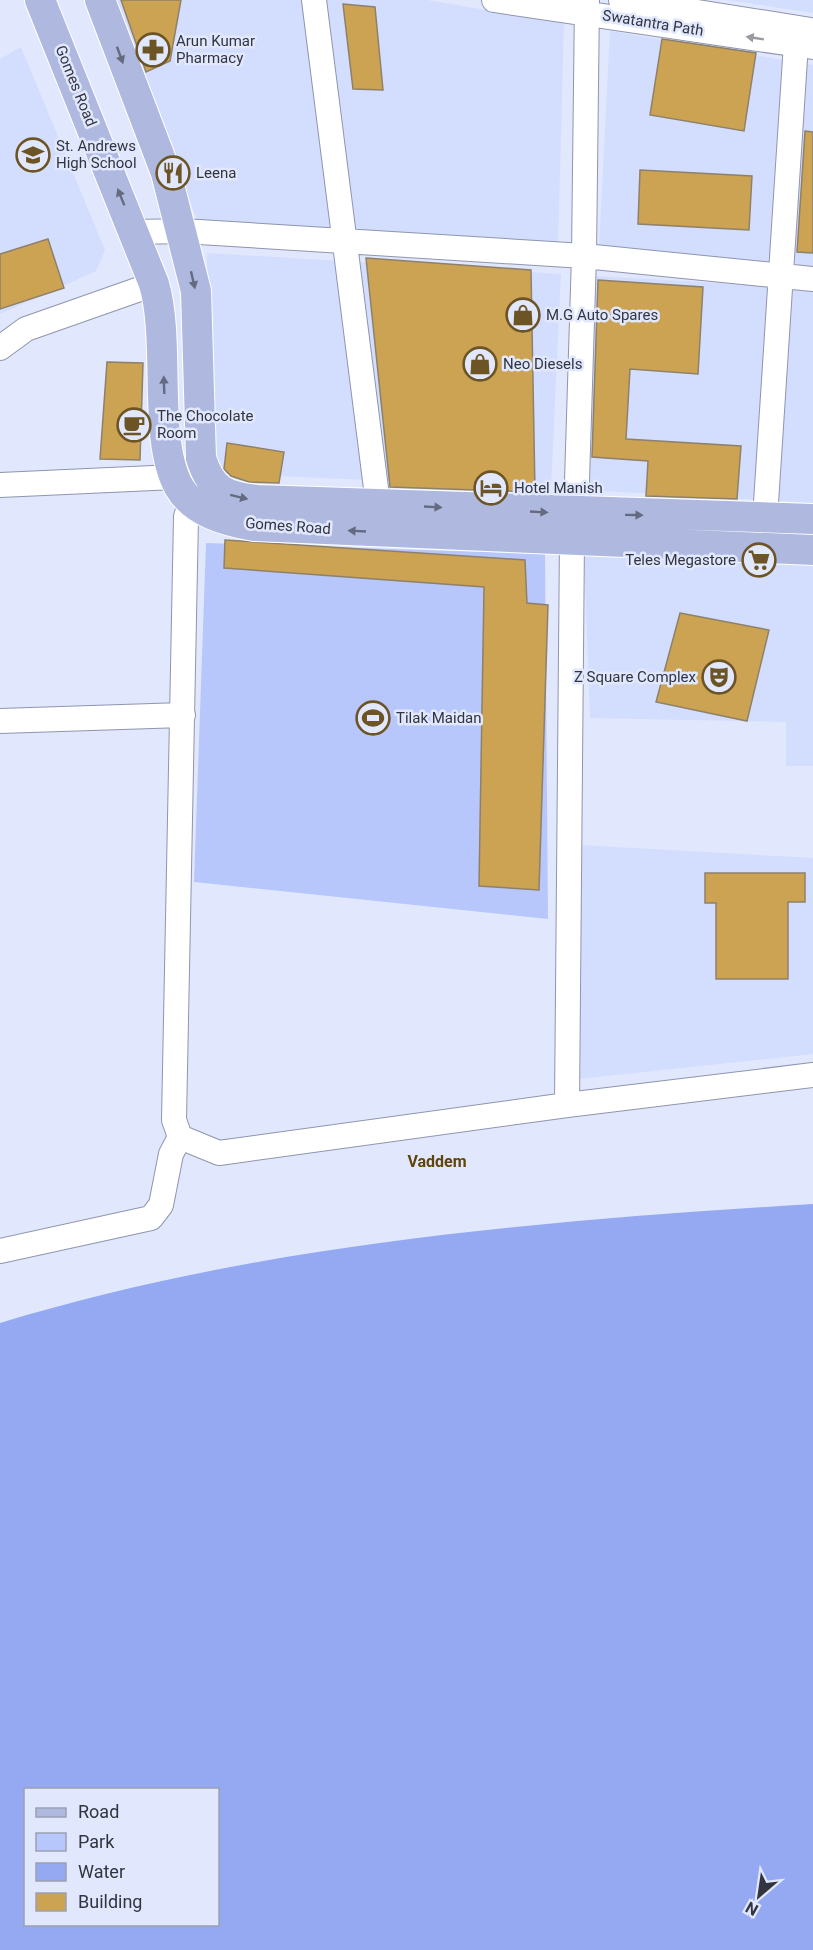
<svg xmlns="http://www.w3.org/2000/svg" width="813" height="1950" font-family="Roboto,sans-serif">
  <rect width="100%" height="100%" fill="#e1e8fd"/>
  <path fill="#d3ddfe" d="M115 0H427L564 23 558 246 197 220Z
    M727 0H813V13Z
    M610 31 813 65V269L599 249Z
    M21 47 105 250 96 271 0 314V59Z
    M207 253 561 274 551 488 208 473Z
    M596 276 754 285 813 292V503L586 490Z
    M584 552 813 558V766H786V722L590 718Z
    M579 845 813 858V1054L578 1079Z"/>
  <path fill="#b8c7fb" d="M206 543 545 554 548 919 194 882Z"/>
  <path fill="#95a9f3" fill-rule="evenodd" d="M813 1204V1950H0V1323C263 1243 540 1221 813 1204ZM26 1790H218V1924H26Z"/>
  <path fill="#cca253" stroke="#8e816a" stroke-width="1.5" d="M121 0H181L170 61 146 72Z
    M343 4 375 7 383 90 353 89Z
    M662 39 756 53 744 131 650 115Z
    M805 131 813 132V253L797 252Z
    M640 170 752 176 749 230 638 224Z
    M48 239 64 288 0 309V254Z
    M366 258 531 270 535 492 390 487Z
    M598 280 703 287 698 374 630 369 626 439 741 446 737 499 646 496 648 461 592 457Z
    M107 362 143 363 140 460 100 459Z
    M227 443 284 452 279 483 249 482 231 476 224 469Z
    M225 540 525 560 527 603 548 605 539 890 479 886 484 587 224 568Z
    M680 613 769 630 747 721 656 702Z
    M705 873H805V902H788V979H716V903H705Z"/>
  <g fill="none" stroke-linecap="round" stroke-linejoin="round">
    <defs>
      <path id="minor" d="M314 0 378 504
        M494 0 813 47
        M621 0 811 30
        M135 232 183 231 584 256 813 279
        M0 348 26 329 154 284
        M0 485 175 477 205 469
        M199 488 191 500 186 517 174 1120 180 1137 219 1153 567 1105 813 1075
        M765 518 797 28
        M0 721 183 715
        M567 1105 572 538 576 513 584 256 587 0
        M0 1251 151 1218 161 1205 171 1154 180 1137"/>
      <path id="major" d="M40 0 154 284C171 342 152 438 179 487 194 513 227 521 254 526L813 550
        M100 0 166 173 196 291 201 458C211 490 225 497 258 500L813 519"/>
    </defs>
    <use href="#minor" stroke="#8e95ae" stroke-width="26"/>
    <use href="#major" stroke="#fff" stroke-width="32"/>
    <use href="#minor" stroke="#fff" stroke-width="24"/>
    <use href="#major" stroke="#afb9e0" stroke-width="30"/>
  </g>
  <defs><path id="oneway-solid" d="M-6-.8H1V-3.2L6.5 0L1 3.2V.8H-6Z" transform="scale(1.5)"/></defs>
  <use fill="#989a9f" href="#oneway-solid" transform="translate(755 38) rotate(-171)"/>
  <g fill="#646a7f">
    <use href="#oneway-solid" transform="translate(120 55) rotate(70)"/>
    <use href="#oneway-solid" transform="translate(121 197) rotate(-112)"/>
    <use href="#oneway-solid" transform="translate(193 280) rotate(77)"/>
    <use href="#oneway-solid" transform="translate(164 385) rotate(-92)"/>
    <use href="#oneway-solid" transform="translate(239 497) rotate(14)"/>
    <use href="#oneway-solid" transform="translate(433 507) rotate(3)"/>
    <use href="#oneway-solid" transform="translate(539 512) rotate(3)"/>
    <use href="#oneway-solid" transform="translate(634 515) rotate(1)"/>
    <use href="#oneway-solid" transform="translate(357 531) rotate(-177)"/>
  </g>
  <defs>
    <symbol id="pharmacy-ring" viewBox="-11 -11 22 22"><circle r="9.5" fill="#e1e8fd" stroke="#6c5425" stroke-width="1.5"/><path d="M-2-6h4v4h4v4h-4v4h-4v-4h-4v-4h4Z" fill="#6c5425"/></symbol>
    <symbol id="school-ring" viewBox="-11 -11 22 22"><circle r="9.5" fill="#e1e8fd" stroke="#6c5425" stroke-width="1.5"/><path d="M0-5L7-2L0 1L-7-2ZM-4 1L0 2.5L4 1V4Q0 6-4 4Z" fill="#6c5425"/></symbol>
    <symbol id="restaurant-ring" viewBox="-11 -11 22 22"><circle r="9.5" fill="#e1e8fd" stroke="#6c5425" stroke-width="1.5"/><path d="M-5-6h1v4h1v-4h1v4h1v-4h1v5L-1.5 .5V6h-2V.5L-5-1ZM5-6V6H3V1.5H1.5Q1.5-4 5-6Z" fill="#6c5425"/></symbol>
    <symbol id="shop-ring" viewBox="-11 -11 22 22"><circle r="9.5" fill="#e1e8fd" stroke="#6c5425" stroke-width="1.5"/><path d="M-5-2.5h2.3a2.7 3.5 0 0 1 5.4 0H5L5.5 6h-11ZM-1.5-2.5h3a1.5 2.3 0 0 0-3 0Z" fill="#6c5425"/></symbol>
    <symbol id="cafe-ring" viewBox="-11 -11 22 22"><circle r="9.5" fill="#e1e8fd" stroke="#6c5425" stroke-width="1.5"/><path d="M-5.5-4.5H6V0H3Q3 3.5 0 3.5H-2.5Q-5.5 3.5-5.5 0ZM3-3.2v2h1.7v-2ZM-6 4.5H4V6H-6Z" fill="#6c5425"/></symbol>
    <symbol id="hotel-ring" viewBox="-11 -11 22 22"><circle r="9.5" fill="#e1e8fd" stroke="#6c5425" stroke-width="1.5"/><path d="M-6-4.5h1.5V1H6V5H4.5V3h-9V5H-6ZM-4 0a1.8 1.8 0 1 1 3.6 0ZM.5 0V-2.5h3Q6-2.5 6 0Z" fill="#6c5425"/></symbol>
    <symbol id="supermarket-ring" viewBox="-11 -11 22 22"><circle r="9.5" fill="#e1e8fd" stroke="#6c5425" stroke-width="1.5"/><path d="M-6-5.5h2.5l.6 2H6L4.5 2H-2.5L-4.4-4H-6ZM-1.5 3.2a1.3 1.3 0 1 0 .1 0ZM3 3.2a1.3 1.3 0 1 0 .1 0Z" fill="#6c5425"/></symbol>
    <symbol id="theatre-ring" viewBox="-11 -11 22 22"><circle r="9.5" fill="#e1e8fd" stroke="#6c5425" stroke-width="1.5"/><path d="M-5-5.5Q0-4 5-5.5V0Q5 5 0 6Q-5 5-5 0ZM-3.3-2.5H-1v1.5H-3.3ZM1-2.5H3.3v1.5H1ZM-2.8 1Q0 5.5 2.8 1Z" fill="#6c5425"/></symbol>
    <symbol id="stadium-ring" viewBox="-11 -11 22 22"><circle r="9.5" fill="#e1e8fd" stroke="#6c5425" stroke-width="1.5"/><path d="M0-5a6.5 5 0 1 0 0 10a6.5 5 0 1 0 0-10ZM-3.5-1.8h7v3.6h-7Z" fill="#6c5425"/></symbol>
  </defs>
  <g fill-rule="evenodd">
    <use href="#pharmacy-ring" x="134" y="31" width="38" height="38"/>
    <use href="#school-ring" x="14" y="136" width="38" height="38"/>
    <use href="#restaurant-ring" x="154" y="154" width="38" height="38"/>
    <use href="#shop-ring" x="504" y="296" width="38" height="38"/>
    <use href="#shop-ring" x="461" y="345" width="38" height="38"/>
    <use href="#cafe-ring" x="115" y="406" width="38" height="38"/>
    <use href="#hotel-ring" x="472" y="469" width="38" height="38"/>
    <use href="#supermarket-ring" x="740" y="541" width="38" height="38"/>
    <use href="#theatre-ring" x="700" y="658" width="38" height="38"/>
    <use href="#stadium-ring" x="354" y="699" width="38" height="38"/>
  </g>
  <g text-anchor="middle" dominant-baseline="central" stroke-width="5" stroke-linejoin="round" paint-order="stroke">
    <g font-size="15" fill="#32353f" stroke="#e1e8fd">
      <text transform="translate(653 23) rotate(9)">Swatantra Path</text>
      <text transform="translate(76 86) rotate(68)">Gomes Road</text>
      <text transform="translate(288 526) rotate(4)">Gomes Road</text>
    </g>
    <g font-size="15" fill="#32353f" stroke="#e1e8fd" text-anchor="start">
      <text x="176" y="41">Arun Kumar<tspan x="176" dy="17">Pharmacy</tspan></text>
      <text x="56" y="146">St. Andrews<tspan x="56" dy="17">High School</tspan></text>
      <text x="196" y="173">Leena</text>
      <text x="546" y="315">M.G Auto Spares</text>
      <text x="503" y="364">Neo Diesels</text>
      <text x="157" y="416">The Chocolate<tspan x="157" dy="17">Room</tspan></text>
      <text x="514" y="488">Hotel Manish</text>
      <text x="736" y="560" text-anchor="end">Teles Megastore</text>
      <text x="696" y="677" text-anchor="end">Z Square Complex</text>
      <text x="396" y="718">Tilak Maidan</text>
    </g>
    <g font-size="16" font-weight="bold" fill="#604509" stroke="#e1e8fd">
      <text x="437" y="1161">Vaddem</text>
    </g>
  </g>
  <rect x="24" y="1788" width="195" height="138" fill="#e1e8fd" stroke="#9ba0b1" stroke-width="1.5"/>
  <rect x="36" y="1808" width="30" height="9" fill="#afb9e0" stroke="#9ba0b1" stroke-width="1.5"/>
  <text x="78" y="1818" font-size="18" fill="#32353f">Road</text>
  <rect x="36" y="1833" width="30" height="18" fill="#b8c7fb" stroke="#9ba0b1" stroke-width="1.5"/>
  <text x="78" y="1848" font-size="18" fill="#32353f">Park</text>
  <rect x="36" y="1863" width="30" height="18" fill="#95a9f3" stroke="#9ba0b1" stroke-width="1.5"/>
  <text x="78" y="1878" font-size="18" fill="#32353f">Water</text>
  <rect x="36" y="1893" width="30" height="18" fill="#cca253" stroke="#9ba0b1" stroke-width="1.5"/>
  <text x="78" y="1908" font-size="18" fill="#32353f">Building</text>
  <g transform="translate(759 1896) rotate(209)" stroke="#e1e8fd" stroke-width="4.5" paint-order="stroke">
  <path d="M0-4.5L10 22L0 15L-10 22Z" fill="#32353f"/>
  <text y="-9" font-size="16" font-weight="bold" text-anchor="middle" fill="#32353f">N</text>
  </g>
</svg>
